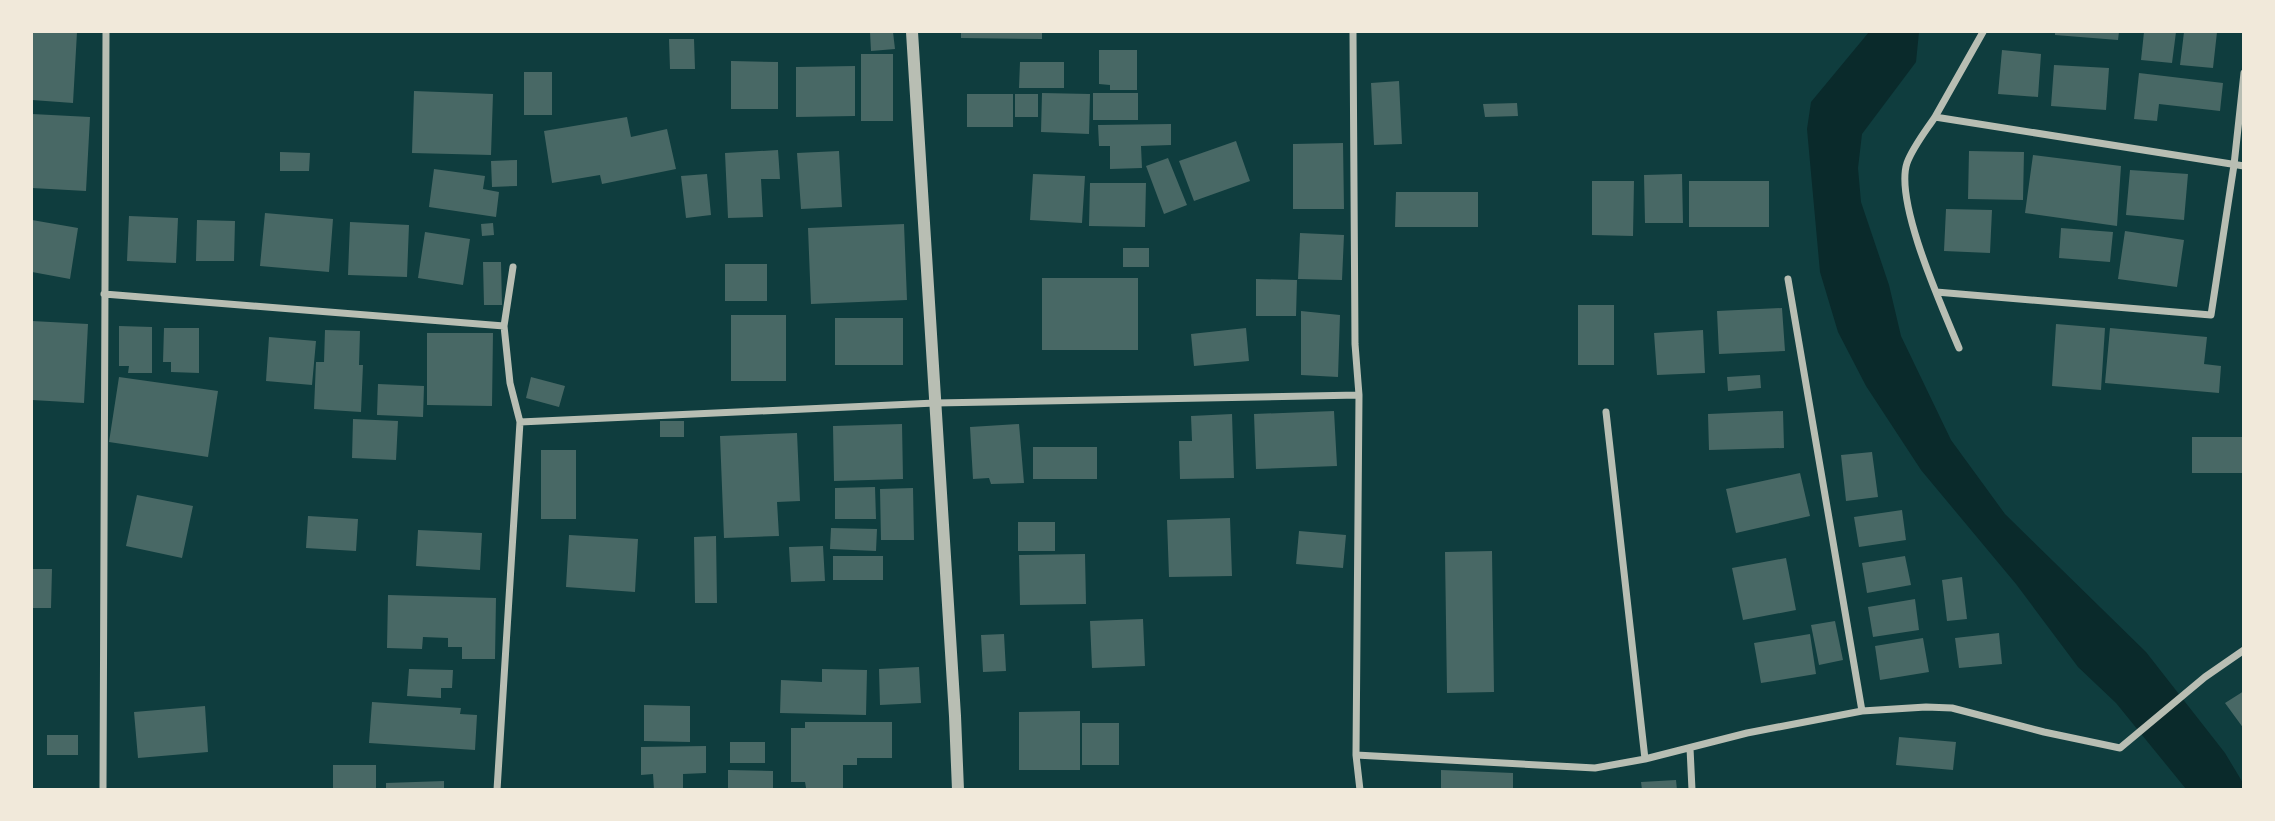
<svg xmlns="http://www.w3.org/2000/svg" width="2275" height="821" font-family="Manrope,sans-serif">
  <rect width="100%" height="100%" fill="#0f3d3e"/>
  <path fill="#0a2a2b" d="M1869 32H1919L1916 62 1862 134 1858 168 1861 202 1889 285 1901 336 1951 440 2005 514 2146 652 2225 753 2243 783V789H2186L2116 703 2078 667 2016 584 1921 470 1866 386 1838 332 1820 272 1807 129 1811 102Z"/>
  <path fill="#486865" d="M32 32H77L73 103 32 100Z
    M870 32H893L895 49 871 51Z
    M961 32H1042V39L961 38Z
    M2055 32H2119L2118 40 2055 35Z
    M2144 32H2176L2172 63 2141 60Z
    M2184 32H2217L2213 68 2180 65Z
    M669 39H694L695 69H670Z
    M1099 50H1137V90H1110V85L1099 84Z
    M2002 50 2041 54 2038 97 1998 94Z
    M861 54H893V121H861Z
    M731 61 778 62V109H731Z
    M1020 62H1064V88H1019Z
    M2054 65 2109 68 2106 110 2051 106Z
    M855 66V116L796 117V67Z
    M524 72H552V115H524Z
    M2139 73 2223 83 2220 111 2159 104 2157 121 2134 119Z
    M1399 81 1402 144 1374 145 1371 83Z
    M414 91 493 94 491 155 412 153Z
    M1042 93 1090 94 1089 134 1041 132Z
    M1093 93H1138V120H1093Z
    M967 94H1013V127H967Z
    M1015 94H1038V117H1015Z
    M1517 103 1518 116 1485 117 1483 104Z
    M32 114 90 117 86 191 32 188Z
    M627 117 631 137 667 129 676 169 602 184 600 175 552 183 544 131Z
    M1171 124V145L1141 146 1142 168 1110 169V146H1099L1098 125Z
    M1236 141 1250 181 1194 201 1179 161Z
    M1343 143 1344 209H1293V144Z
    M778 150 780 179H761L763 217 728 218 725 153Z
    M839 151 842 207 801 209 797 153Z
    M1969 151 2024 152 2023 200 1968 199Z
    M280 152 310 153 309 171H280Z
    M2033 155 2121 166 2117 226 2025 213Z
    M1168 158 1187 205 1164 214 1146 166Z
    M517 160V186L492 187 491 161Z
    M434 169 485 176 483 189 499 192 496 217 429 207Z
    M2130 170 2188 174 2184 220 2126 215Z
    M707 174 711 215 686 218 681 176Z
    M1033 174 1085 176 1082 223 1030 220Z
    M1682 174 1683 223H1645L1644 175Z
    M1592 181H1634L1633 236 1592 235Z
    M1689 181H1769V227H1689Z
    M1090 183H1146L1145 227 1089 226Z
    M1396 192H1478V227H1395Z
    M1946 209 1992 210 1990 253 1944 251Z
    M265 213 333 219 329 272 260 266Z
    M129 216 178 218 176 263 127 261Z
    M32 220 78 228 70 279 32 272Z
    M197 220 235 221 234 261H196Z
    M350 222 409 225 407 277 348 275Z
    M493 223 494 235 482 236 481 224Z
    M904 224 907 300 811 304 808 228Z
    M2061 228 2113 232 2110 262 2059 258Z
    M2125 231 2184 240 2177 287 2118 279Z
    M425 232 470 239 463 285 418 278Z
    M1300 233 1344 235 1342 280 1298 279Z
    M1123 248H1149V267H1123Z
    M483 262H501L502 305H484Z
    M725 264H767V301H725Z
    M1042 278H1138V350H1042Z
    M1256 279 1297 280 1296 316H1256Z
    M1578 305H1614V365H1578Z
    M1782 308 1785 351 1719 354 1717 311Z
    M1301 311 1340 315 1338 377 1301 375Z
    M731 315H786V381H731Z
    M835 318H903V365H835Z
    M32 321 88 324 84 403 32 400Z
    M2056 324 2105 328 2101 390 2052 386Z
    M119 326 152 327V373H128L129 366H119Z
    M164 328H199V373L171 372V362H163Z
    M1246 328 1249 361 1194 366 1191 334Z
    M2110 328 2207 337 2204 364 2221 366 2219 393 2105 383Z
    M325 330 360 331 359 365H363L361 412 314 409 316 362H324Z
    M1703 330 1705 373 1657 375 1654 333Z
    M427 333H493L492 406 427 405Z
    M269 337 316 341 312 385 266 381Z
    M1760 375 1761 388 1728 391 1727 377Z
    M119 377 218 391 208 457 109 442Z
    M531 377 565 386 559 407 526 398Z
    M378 384 424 386 423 417 377 415Z
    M1334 411 1337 466 1256 469 1254 414Z
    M1783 411 1784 448 1709 450 1708 414Z
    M1232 414 1234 478 1180 479 1179 441H1192L1191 416Z
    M353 419 398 421 396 460 352 458Z
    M660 421H684V437H660Z
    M902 424 903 479 834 481 833 426Z
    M1019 424 1024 483 991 484 989 478 973 479 970 427Z
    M797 433 800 501 777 502 779 536 724 538 720 436Z
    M2192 437H2244V473H2192Z
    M1033 447H1097V479H1033Z
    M541 450H576V519H541Z
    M1872 452 1878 497 1846 501 1841 455Z
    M1800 473 1810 516 1736 533 1726 489Z
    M875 487 876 519H835V488Z
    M913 488 914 540H881L880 489Z
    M137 495 193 506 182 558 126 546Z
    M1902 510 1906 540 1859 547 1854 517Z
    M308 516 358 519 356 551 306 548Z
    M1230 518 1232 576 1169 577 1167 520Z
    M1018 522H1055V551H1018Z
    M831 528 877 529 876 551 830 549Z
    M418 530 482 533 480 570 416 566Z
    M1299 531 1346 535 1343 568 1296 564Z
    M569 535 638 539 635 592 566 587Z
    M716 536 717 603H695L694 537Z
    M823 546 825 581 791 582 789 547Z
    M1492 551 1494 692 1447 693 1445 552Z
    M1085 554 1086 604 1020 605 1019 555Z
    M833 556H883V580H833Z
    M1905 556 1911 585 1867 593 1862 563Z
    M1786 558 1796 610 1743 620 1732 568Z
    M32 569H52L51 608H32Z
    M1962 577 1967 619 1947 621 1942 580Z
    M388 595 496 598 495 659H462V647H448V638L423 637 422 649 387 648Z
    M1915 599 1919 630 1873 637 1868 607Z
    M1143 619 1145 666 1092 668 1090 621Z
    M1835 621 1843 660 1819 665 1811 625Z
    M1999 633 2002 664 1959 668 1955 638Z
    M1004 634 1006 671 983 672 981 635Z
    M1810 634 1816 674 1761 683 1754 643Z
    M1923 638 1929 672 1880 680 1875 646Z
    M919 667 921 703 880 705 879 669Z
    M409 669 453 670 452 688H441V698L407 696Z
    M822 669 867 670 866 715 780 713 781 680 822 682Z
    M2244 691V729L2225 703Z
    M372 702 461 708 460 714 477 715 475 750 369 743Z
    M644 705 690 706V742L644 741Z
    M205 706 208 752 138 758 134 712Z
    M1080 711V770H1019V712Z
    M805 722H892V758H857V765H843V788H806L805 782H791V728H805Z
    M1082 723H1119V765H1082Z
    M47 735H78V755H47Z
    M1899 737 1956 742 1953 770 1896 765Z
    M730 742H765V763H730Z
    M706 746V773L683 774V790H654L653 774 641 775V747Z
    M333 765H376V790H333Z
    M728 770 773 771V790H728Z
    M1441 770 1513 773V790H1441Z
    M1676 780 1677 790H1642L1641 782Z
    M444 781V790H386V783Z"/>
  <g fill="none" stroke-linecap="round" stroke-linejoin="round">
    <path stroke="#b8beb3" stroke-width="7" d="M1353 32 1355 344 1359 395 1356 755 1360 790
      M1983 32 1935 117 2244 166
      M1935 117C1925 132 1913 147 1907 163 1894 202 1943 309 1959 348
      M1788 279 1862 711
      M1936 292 2211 315 2234 165 2244 73
      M104 294 504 326
      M1606 412 1645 759
      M520 422 935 403 1359 395
      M1690 748 1692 790
      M1356 755 1595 768 1645 759 1747 733 1862 711 1926 707 1952 708 2044 732 2120 748 2205 677 2244 650
      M103 790 106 32
      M497 790 520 422 510 383 504 326 513 267"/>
    <path stroke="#b8beb3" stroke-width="12" d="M912 32 955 716 958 790"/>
  </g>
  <rect width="2275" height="821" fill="none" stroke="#f1e9da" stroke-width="66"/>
</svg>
